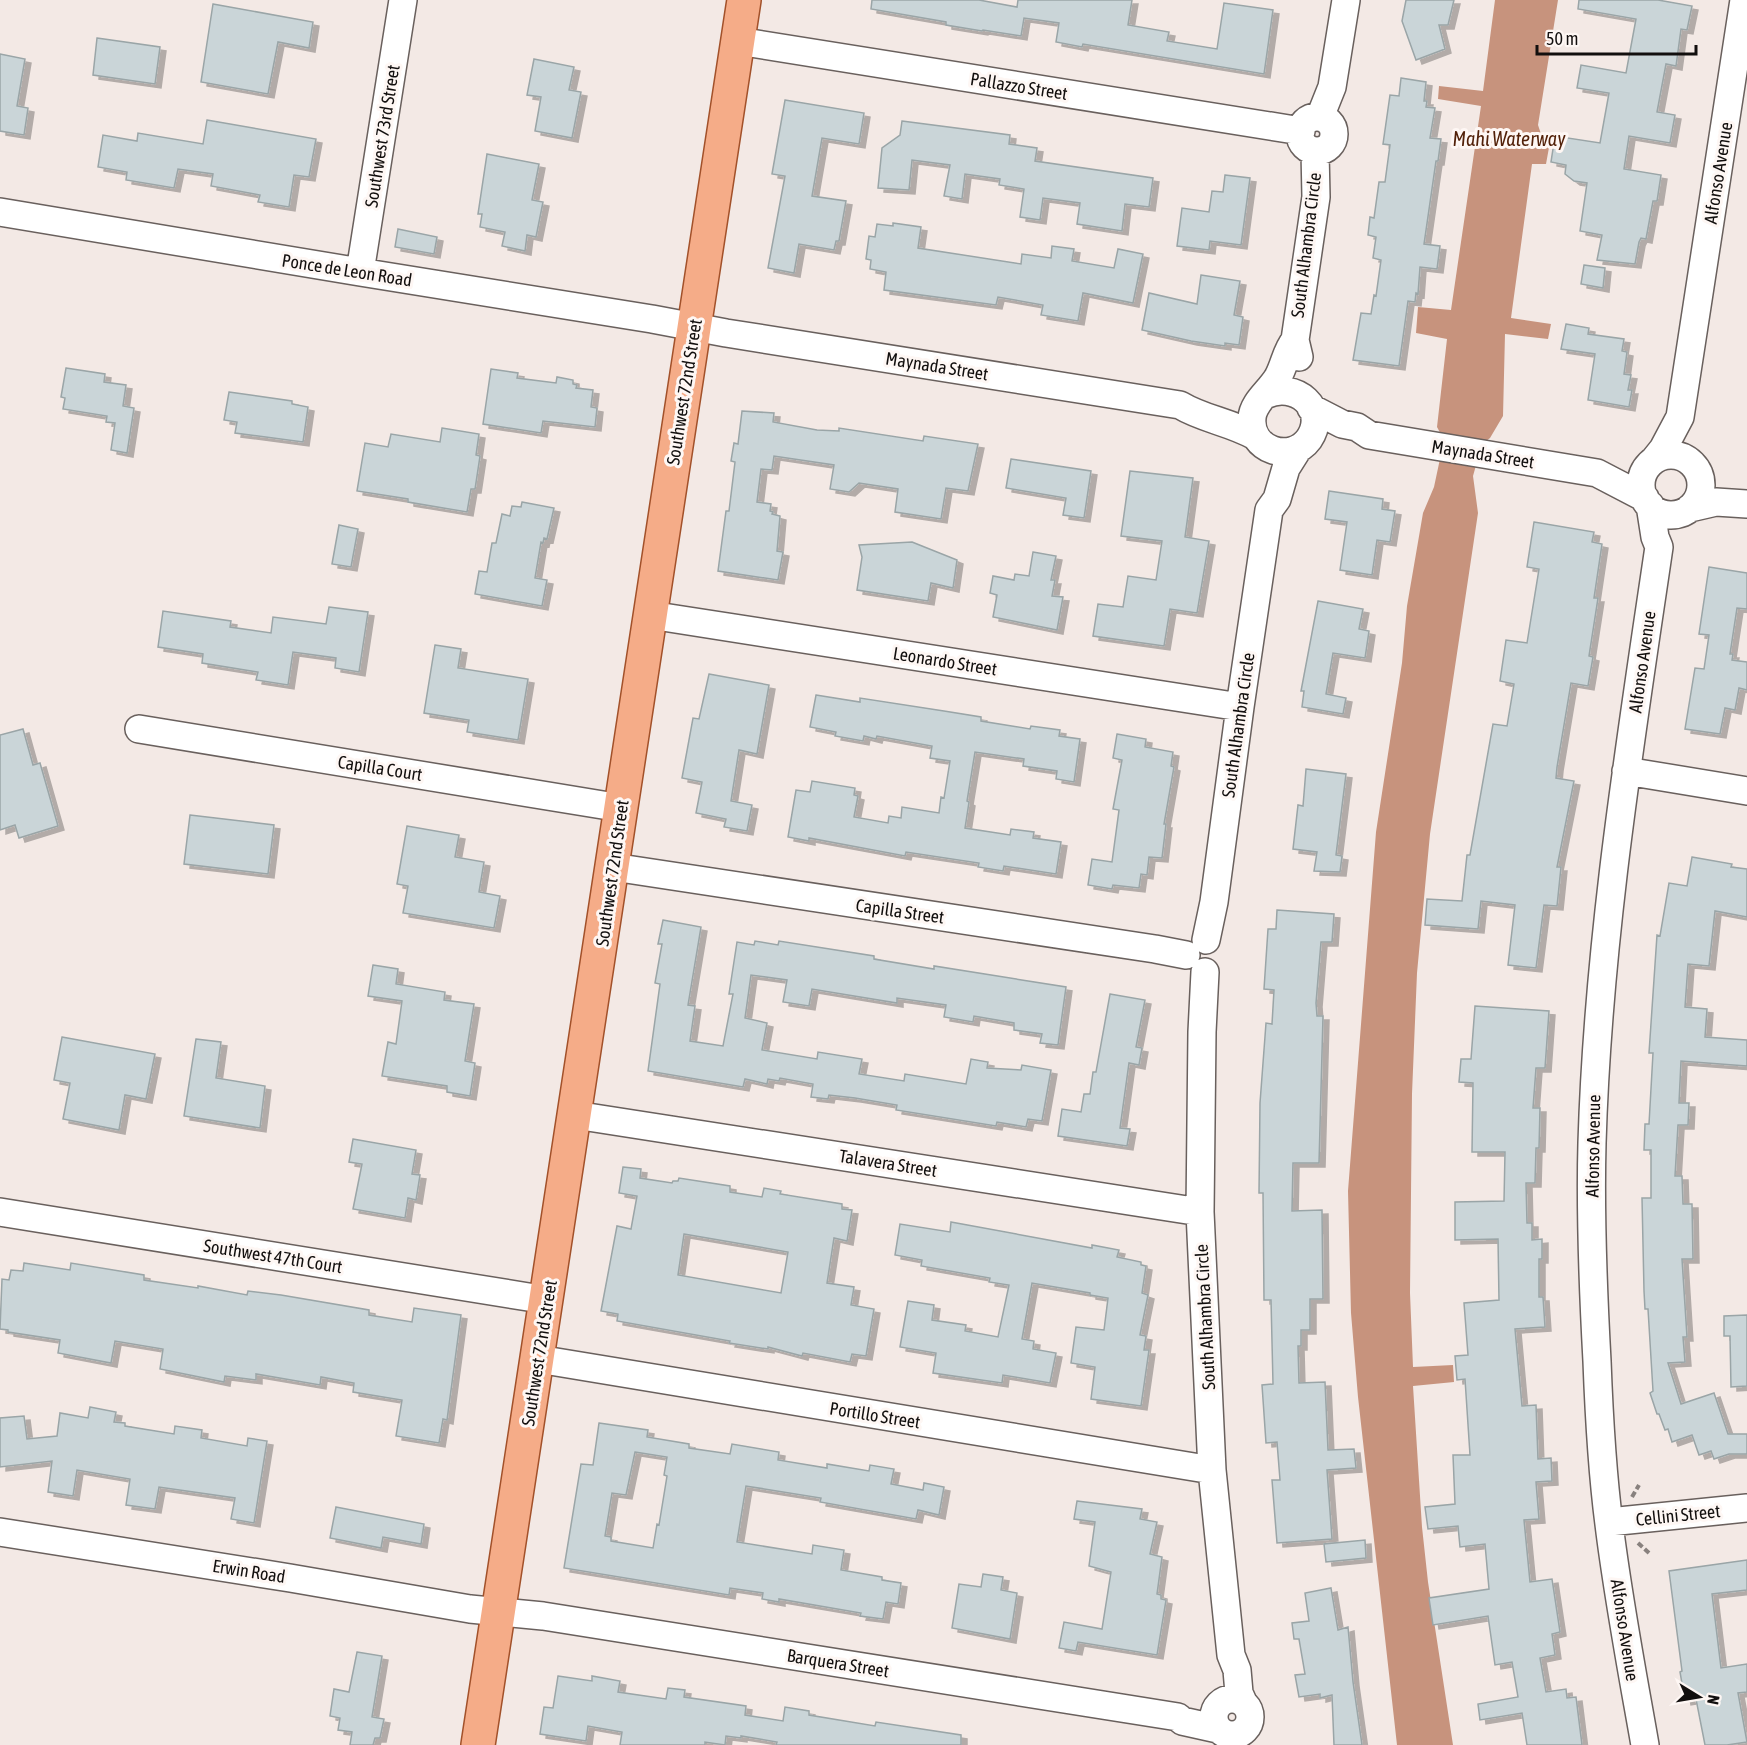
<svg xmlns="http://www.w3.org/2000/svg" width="1747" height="1745" font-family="'Asap Condensed',sans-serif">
  <defs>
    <filter id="shadow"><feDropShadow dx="6" dy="4" stdDeviation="0" flood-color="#0004"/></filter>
  </defs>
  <rect width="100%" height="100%" fill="#f3e9e5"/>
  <path fill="#c7937d" d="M1495 0H1558L1538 125 1541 134 1550 142 1546 164H1532L1511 318 1551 324 1548 339 1505 334 1503 416 1490 438 1482 444 1473 476 1478 513 1430 834 1417 973 1412 1094 1410 1293 1413 1367 1453 1365 1454 1382 1413 1386 1422 1527 1428 1582 1453 1745H1397L1358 1397 1351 1313 1348 1191 1376 832 1402 663 1407 606 1423 513 1434 487 1444 440 1437 427 1447 339 1416 333 1418 307 1451 310 1481 106 1438 99 1439 86 1483 91Z"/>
  <path fill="#cad5d8" stroke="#9aa5a7" stroke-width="1.5" fill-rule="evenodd" filter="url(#shadow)" d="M872 0H979L1017 7 1018 0H1132L1128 25 1169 32 1167 41 1217 49 1224 3 1273 10 1264 74 1083 44 1082 47 1056 42 1059 23 1024 18 1021 36 983 30 982 31 946 25V22L871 9Z
    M1406 0H1454L1448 25H1439L1445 49 1416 60 1402 21Z
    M1579 0H1658L1692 6 1687 30 1681 29 1676 66 1666 64 1657 112 1675 115 1670 143 1629 136 1624 169 1661 175 1657 201H1653L1646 239 1641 238 1639 242 1635 264 1597 260 1602 235 1580 231 1587 183 1574 181 1565 174 1566 165 1551 162 1555 136 1600 143 1609 93 1577 88 1581 65 1626 73 1636 19 1578 9Z
    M213 4 313 22 309 48 278 42 268 94 201 82Z
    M97 38 160 47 155 84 93 75Z
    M0 54 25 59 17 106 28 108 24 135 0 131Z
    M534 59 574 67 569 90 581 92 572 138 535 131 541 97 527 95Z
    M1401 78 1426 82 1424 101H1427L1426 107 1435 108 1430 138 1441 139 1438 161H1436L1424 244 1440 246 1437 269 1420 267 1418 294 1416 293 1415 302 1408 301 1399 366 1353 360 1361 313 1371 314 1374 295 1376 296 1381 260 1373 258 1376 237 1368 235 1370 217 1374 218 1379 182H1385L1390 145 1383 144 1390 95 1399 96Z
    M785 100 864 113 859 144 822 138 812 196 846 201 839 241H836L834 250 799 244 794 273 768 268 785 176 772 174Z
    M207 120 316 139 309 177 294 175 289 207 258 202 260 195 211 186 213 174 178 169 174 188 126 180 127 172 98 167 103 135 137 141 138 133 203 144Z
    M902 121 1010 135 1009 144 1037 148 1035 161 1153 178 1149 207 1125 204 1122 231 1077 224 1080 203 1043 198 1040 220 1020 217 1024 189 999 185 1000 179 965 174 962 199 944 196 950 165 912 160 909 190 878 188 882 148 900 135Z
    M487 154 539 164 532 200 543 202 536 237 527 235 525 251 502 246 505 232 480 227 482 214H478Z
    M1225 175 1250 178 1241 245 1210 241 1209 250 1177 246 1182 208 1209 212 1212 191 1223 192Z
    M893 223 921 227 918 248 1021 264 1022 254 1051 258 1052 246 1074 249 1072 261 1114 268 1118 249 1143 254 1133 303 1083 293 1078 321 1041 315 1043 305 998 297 996 305 884 290 886 272 870 269 871 260 866 259 869 236 875 237 877 224 893 226Z
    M398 229 437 237 434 254 395 247Z
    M1584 265 1605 268 1603 288 1581 284Z
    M1201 275 1240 281 1234 315 1243 317 1239 345 1225 343V346L1191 341 1142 330 1149 293 1197 304Z
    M1566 324 1589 328 1588 334 1624 339 1622 351 1627 352 1624 374 1631 375 1628 390H1632L1629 407 1588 400 1595 354 1561 349Z
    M66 368 105 374 104 382 126 385 123 406 134 408 127 453 111 450 115 423 106 422 107 416 63 409 65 398 61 397Z
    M491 369 518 373 517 378 556 383 557 377 573 380V384L577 385 576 388 593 390 591 407 597 408 595 427 543 421 541 433 483 424Z
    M229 392 292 401V404L308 407 303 442 235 433 237 422 224 420Z
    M742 411 774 413 773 422 817 430 839 431V428L923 441 924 436 978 444 968 491 946 488 941 519 895 512 898 489 859 483 849 492 830 489 834 465 774 456 772 470 761 469 757 502 771 504 770 511 773 512 772 514 780 516 777 551 783 552 778 580 718 571 726 511H729L735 462 731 461 734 443 738 444Z
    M442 428 479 434 476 455 480 456 475 489H471L467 512 408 502V499L357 491 365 443 388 447 391 434 440 442Z
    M1011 459 1091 471 1084 518 1063 515 1066 498 1006 488Z
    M1130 471 1193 478 1185 537 1209 541 1197 613 1170 609 1164 646 1093 636 1098 604 1123 607 1128 576 1156 580 1162 541 1121 536Z
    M1329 491 1383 499 1382 509 1395 511 1390 542 1377 540 1372 575 1340 570 1347 522 1325 519Z
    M522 502 554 508 547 539 544 538 543 543 541 542 535 578 547 580 542 606 475 594 479 571 487 572 492 543H496L502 514 510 516 512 506 521 507Z
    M1534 522 1594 532 1592 542 1602 544 1594 598H1598L1589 656 1593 657 1588 686 1571 683 1557 767 1556 778 1574 781 1557 867H1561L1557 906 1544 905 1536 968 1508 965 1515 905 1481 901 1478 929 1425 925 1427 899 1462 901 1467 855H1470L1493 724 1507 726 1514 684 1500 681 1506 640 1527 643 1539 569 1527 567Z
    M339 525 358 529 351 567 332 564Z
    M912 542 957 560 953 588 931 583 928 601 857 590 862 557 859 545Z
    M1033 552 1056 556 1051 580H1055L1052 596 1063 597 1057 630 993 617 997 595 990 593 993 576 1014 580 1015 574 1029 576Z
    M1709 567 1747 573V609L1737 608 1730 654H1733L1732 660 1747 662V690L1739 688 1735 710 1725 708 1720 734 1685 729 1695 668 1704 669 1709 635 1699 634Z
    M1318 601 1363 609 1359 629 1369 631 1365 658 1333 653 1326 694 1346 698 1343 714 1302 707 1304 691H1301Z
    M329 607 368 612 359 672 335 668 336 658 293 652 288 685 256 680 258 672 202 663 203 654 158 647 163 611 231 621 230 627 271 633 273 617 326 624Z
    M435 645 461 649 458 668 528 679 518 740 467 732 469 720 424 713Z
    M709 674 769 685 757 754 739 750 731 801 752 805 747 831 724 827 726 819 696 813 702 782 682 778 693 718 699 719Z
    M816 695 860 702V698L944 711 981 717V721L1030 729 1031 726 1060 730 1059 736 1080 739 1074 782 1056 779 1057 771 1023 766 1024 759 975 752 967 801 969 802 965 828 1010 835 1011 829 1034 832 1033 838 1061 842 1056 874 1004 866 1003 871 978 867 979 863 906 852 905 856 809 838V841L788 837 796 790 810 792 812 781 855 788 854 795 858 796 854 817 888 823 889 816 901 818 902 807 939 813 941 797 944 798 950 761 930 758 932 746 877 736 876 739 864 736 863 741 835 736 836 732 810 727Z
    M23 729 33 765 40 763 58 826 19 838 15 825 0 830V735Z
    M1117 734 1146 739 1145 747 1173 752 1171 766 1174 767 1164 824H1166L1162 858 1149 857 1147 875 1141 874 1139 888 1113 885 1112 889 1088 885 1092 859 1112 862 1119 810 1113 809 1122 760 1113 758Z
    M1306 769 1346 774 1336 855 1342 856 1340 872 1314 871 1317 852 1293 849 1298 805 1303 806Z
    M190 815 274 825 268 874 184 864Z
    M407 826 459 835 455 857 484 862 479 892 500 896 494 928 403 913 408 886 397 884Z
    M1692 857 1732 864 1731 867 1747 869V917L1715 911 1709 966 1688 964 1685 1007 1707 1009 1705 1037 1747 1040V1066L1681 1061 1679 1103H1689L1688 1125H1678L1675 1176H1682L1683 1204H1692L1693 1259H1682L1687 1337H1683L1685 1362 1668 1363 1681 1404 1714 1393 1728 1434H1747V1454H1729L1714 1459 1711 1451 1699 1455 1692 1435 1672 1442 1668 1429 1665 1430 1659 1414H1657L1650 1393 1653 1391 1648 1309H1645L1644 1291 1642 1198H1651V1150H1644L1645 1124H1649L1653 1053H1649L1657 935 1660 936 1669 883 1687 886Z
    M1277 910 1334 914 1332 942H1321L1316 1003 1317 1016H1323L1319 1163H1293L1292 1211 1322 1210 1323 1299H1310V1330H1301V1346H1298L1299 1383 1325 1382 1328 1450 1354 1449 1356 1468 1327 1470 1332 1539 1277 1543 1272 1480H1280L1277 1442 1266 1443 1262 1385 1273 1384 1271 1300H1264L1263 1193H1259L1260 1103 1266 1023 1272 1024 1274 990 1264 989 1268 929H1276Z
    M663 920 701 927 688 1005 695 1006 690 1041 723 1046 733 994H729L737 942 754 945 755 941 778 945 779 941 874 956V959L934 969V966L1066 987 1058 1045 1040 1043 1042 1034 1014 1030V1023L974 1016 973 1022 944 1017 946 1005 897 998V1003L812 989 809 1006 783 1002 787 980 751 975 745 1018 767 1023 762 1050 817 1059 818 1052 862 1059 859 1074 904 1081 905 1074 966 1084 971 1059 988 1062 987 1068 1021 1070 1022 1065 1051 1070 1042 1121 1028 1119 1026 1127 997 1122 996 1126 896 1110 897 1105 855 1098 829 1095 828 1099 811 1097 813 1084 780 1078 779 1081 768 1079 767 1084 745 1079 743 1087 648 1071 660 984 655 983 662 944H658Z
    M373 965 398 969 396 984 445 992 444 1000 474 1004 465 1061 475 1063 470 1096 447 1092V1086L382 1076 388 1042 396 1044 402 1001 368 996Z
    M1110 994 1145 1000 1136 1047 1142 1048 1139 1065 1129 1063 1120 1128 1130 1129 1127 1146 1058 1136 1062 1109 1081 1112 1084 1094H1090L1093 1072H1096Z
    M1475 1006 1549 1011 1545 1068H1536L1533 1108H1540L1539 1148H1536L1535 1183H1526L1527 1223H1532V1240L1542 1239V1259H1539V1297H1543L1545 1327 1515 1329 1522 1406 1536 1405 1538 1459 1551 1458 1552 1481 1536 1482 1539 1519 1524 1520 1530 1582 1552 1579 1560 1632 1552 1634 1555 1655 1540 1658 1546 1692 1566 1689 1567 1698 1576 1697 1582 1745H1527L1522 1713 1480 1720 1478 1704 1518 1697 1512 1662 1495 1665 1488 1616 1433 1625 1429 1598 1489 1589 1485 1544 1460 1547 1458 1526 1428 1529 1425 1507 1455 1504 1453 1455H1470L1465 1379 1457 1380 1455 1356 1468 1355 1464 1303 1499 1300 1498 1239 1455 1240V1202L1504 1201 1505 1152H1472L1473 1083 1459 1082 1461 1059H1471Z
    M62 1037 155 1054 146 1099 125 1095 119 1130 63 1119 70 1083 54 1080Z
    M196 1039 221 1042 216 1078 265 1086 260 1128 184 1116Z
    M353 1139 416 1150 412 1174 420 1175 416 1200 408 1198 405 1218 353 1209 362 1164 349 1162Z
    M623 1167 641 1169 640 1178 672 1183 673 1181H678L679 1178 730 1186V1192L762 1197 764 1188 781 1191 780 1194 842 1204V1209L852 1210 847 1241 834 1238 827 1283 854 1287 851 1305 874 1309 866 1356 852 1354 850 1362 803 1353 802 1356 768 1347V1349L729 1343 730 1341 617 1321 618 1314 601 1311 617 1226 631 1229 637 1196 619 1193ZM684 1234 788 1252 781 1293 678 1275Z
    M951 1222 1092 1248V1245L1119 1250 1117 1257 1141 1262V1265L1146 1266 1142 1293 1148 1295 1140 1335 1146 1336 1144 1350H1149L1141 1406 1091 1399 1095 1367 1071 1363 1076 1327 1104 1330 1108 1298 1090 1295V1293L1032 1283 1022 1339 1034 1341 1033 1349 1056 1353 1050 1383 1003 1375 1002 1383 933 1373 936 1353 900 1347 908 1301 934 1305 932 1320 966 1325 965 1331 998 1337 1009 1285 989 1282 990 1278 921 1266 922 1260 895 1255 900 1224 950 1232Z
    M24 1263 70 1270 71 1263 144 1275V1280L198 1288V1286L247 1295 248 1291 281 1295 369 1310V1315L412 1322 414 1308 461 1315 447 1420 443 1419 439 1443 396 1436 402 1400 353 1392 354 1383 321 1377 320 1385 256 1374V1380L225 1376 224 1382 160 1369 163 1349 115 1341 111 1363 58 1353 60 1340 8 1332V1330L0 1329 2 1279 9 1280 11 1270 23 1271Z
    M1747 1315V1386L1731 1387 1730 1336H1724V1316Z
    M90 1407 116 1412 114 1422 125 1423V1426L174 1434 175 1426 202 1430 201 1438 247 1446 248 1438 267 1441 254 1523 231 1519 235 1498 159 1487 155 1509 126 1505 130 1479 77 1470 73 1496 48 1492 52 1461 0 1467V1418L24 1416 27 1439 57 1436 60 1413 88 1418Z
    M599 1423 648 1430 647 1437 689 1444V1448L730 1454 732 1444 779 1452 778 1460 827 1468V1464L869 1471 870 1465 894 1469 891 1484 923 1490 924 1483 944 1487 939 1515 918 1510 916 1519 820 1502 821 1498 746 1486 737 1542 812 1554 813 1545 844 1550 841 1570 882 1577V1580L901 1583 898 1604 886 1602 883 1619 860 1616 861 1613 779 1599V1602L762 1599 763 1593 730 1588 729 1595 564 1568 581 1464 593 1465ZM635 1452 667 1457 664 1475 667 1476 659 1525 657 1524 653 1548 611 1541V1537L605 1536 612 1493 626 1495Z
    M1077 1501 1142 1509 1140 1519 1157 1522 1150 1554 1162 1557 1157 1594 1161 1595V1599L1166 1600 1157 1655 1078 1642 1076 1651 1059 1648 1064 1622 1102 1629 1111 1572 1089 1566 1095 1522 1074 1519Z
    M336 1507 424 1524 421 1544 383 1537 381 1548 330 1538Z
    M1365 1540 1366 1558 1326 1562 1324 1544Z
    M1747 1560V1590L1712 1594 1721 1668 1747 1664V1692L1738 1693 1747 1742 1727 1745H1705L1696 1699 1685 1701 1680 1672 1682 1671 1669 1571Z
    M983 1574 1003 1577 1001 1590 1017 1593 1010 1639 952 1628 959 1584 981 1587Z
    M1331 1588 1338 1630 1348 1627 1353 1682 1362 1745H1334L1332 1695 1320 1698V1694L1299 1697 1295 1675 1305 1674 1299 1639H1294L1292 1623 1309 1621 1305 1593Z
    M357 1652 382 1656 372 1717 384 1719 380 1738H375L373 1745H350L352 1732 338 1730 340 1718 330 1716 334 1689 349 1692Z
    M558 1676 592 1681V1676L620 1681 618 1692 666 1699 668 1688 685 1690 684 1697 746 1706 745 1715 783 1721 785 1707 809 1711V1715L875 1726 876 1722 961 1735V1745H776L777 1742 741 1736V1738L726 1736 725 1745 705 1742V1745H620L622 1732 588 1726 586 1741 540 1734 544 1707 553 1708Z"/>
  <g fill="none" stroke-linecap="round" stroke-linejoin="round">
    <defs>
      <path id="minor" d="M738 41 1301 131
        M1320 117 1332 87 1346 0
        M1300 134a17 17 0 1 1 34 0a17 17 0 1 1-34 0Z
        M0 212 360 272 652 319 726 333 1180 405C1203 419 1230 422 1255 436
        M360 272 403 0
        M1299 357 1295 340 1316 197 1315 151
        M1265 395C1295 380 1329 409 1309 439 1291 464 1249 450 1252 418 1253 402 1270 391 1278 377 1285 364 1286 351 1295 340
        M1311 408 1342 424 1357 427 1369 435 1597 473 1645 498
        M1641 485a30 30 0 1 1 60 0a30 30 0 1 1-60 0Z
        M1655 459 1663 449 1680 417 1744 0
        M1690 508 1716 502 1747 504
        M650 615 1240 707
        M139 729 621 808
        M1626 771 1747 791
        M613 867 1155 949 1186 955
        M1206 940 1214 902 1240 707 1269 510 1277 499 1286 468 1298 449
        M1205 972 1202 1032 1200 1212 1212 1470 1231 1655 1237 1670 1239 1693 1243 1702
        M575 1115 1200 1212
        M0 1212 547 1300
        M538 1359 1212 1470
        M1609 1522 1747 1508
        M0 1532 290 1578 470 1609 543 1616 1178 1717 1182 1721 1218 1729
        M1214 1717a18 18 0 1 1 36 0a18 18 0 1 1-36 0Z
        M1645 1745C1632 1671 1618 1598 1609 1524 1602 1470 1599 1415 1597 1361 1593 1288 1590 1215 1592 1143 1598 942 1630 744 1659 547L1655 537 1650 505"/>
      <path id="major" d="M478 1745 744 0"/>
    </defs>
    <use href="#minor" stroke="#69605d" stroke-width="30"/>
    <use href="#major" stroke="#a2512a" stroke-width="36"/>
    <path stroke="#88817e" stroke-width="4" stroke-dasharray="6 3" stroke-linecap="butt" d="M1632 1497 1639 1485
      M1638 1543 1649 1553"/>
    <use href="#minor" stroke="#fff" stroke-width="27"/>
    <use href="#major" stroke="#f5ac88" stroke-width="33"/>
  </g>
  <g text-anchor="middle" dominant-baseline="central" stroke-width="6" stroke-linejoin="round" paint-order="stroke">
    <g font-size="18" fill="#120f0e" stroke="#fef7f4">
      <text transform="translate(1019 86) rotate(9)">Pallazzo Street</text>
      <text transform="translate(382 136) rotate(-81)">Southwest 73rd Street</text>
      <text transform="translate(1718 173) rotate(-81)">Alfonso Avenue</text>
      <text transform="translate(1306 245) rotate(-83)">South Alhambra Circle</text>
      <text transform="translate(347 270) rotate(9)">Ponce de Leon Road</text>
      <text transform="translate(937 366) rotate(9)">Maynada Street</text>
      <text transform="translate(684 392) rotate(-81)">Southwest 72nd Street</text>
      <text transform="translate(1483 454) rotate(9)">Maynada Street</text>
      <text transform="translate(945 661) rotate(9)">Leonardo Street</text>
      <text transform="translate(1642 662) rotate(-82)">Alfonso Avenue</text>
      <text transform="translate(1238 725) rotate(-82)">South Alhambra Circle</text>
      <text transform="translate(380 768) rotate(9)">Capilla Court</text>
      <text transform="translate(612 873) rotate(-82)">Southwest 72nd Street</text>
      <text transform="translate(900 911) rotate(8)">Capilla Street</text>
      <text transform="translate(1593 1146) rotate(-89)">Alfonso Avenue</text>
      <text transform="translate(888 1163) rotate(9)">Talavera Street</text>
      <text transform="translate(273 1256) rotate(9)">Southwest 47th Court</text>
      <text transform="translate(1205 1317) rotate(-93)">South Alhambra Circle</text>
      <text transform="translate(539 1353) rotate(-81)">Southwest 72nd Street</text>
      <text transform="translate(875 1415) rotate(9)">Portillo Street</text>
      <text transform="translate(1678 1515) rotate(-6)">Cellini Street</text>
      <text transform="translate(249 1571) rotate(9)">Erwin Road</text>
      <text transform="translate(1625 1630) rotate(81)">Alfonso Avenue</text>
      <text transform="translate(838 1663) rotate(9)">Barquera Street</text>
    </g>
    <g font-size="20" font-style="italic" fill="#522109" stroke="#fef7f4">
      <text x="1509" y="138">Mahi Waterway</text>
    </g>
  </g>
  <g transform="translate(1699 1697) rotate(101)" stroke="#fef7f4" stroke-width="4.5" paint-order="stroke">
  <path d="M0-4.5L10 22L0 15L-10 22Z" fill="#120f0e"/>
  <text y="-9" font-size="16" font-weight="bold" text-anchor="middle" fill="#120f0e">N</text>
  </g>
  <path d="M1537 45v9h159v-9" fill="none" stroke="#120f0e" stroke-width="3"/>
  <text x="1546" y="45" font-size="18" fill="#120f0e" stroke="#fef7f4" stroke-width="4.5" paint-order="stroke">50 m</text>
</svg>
